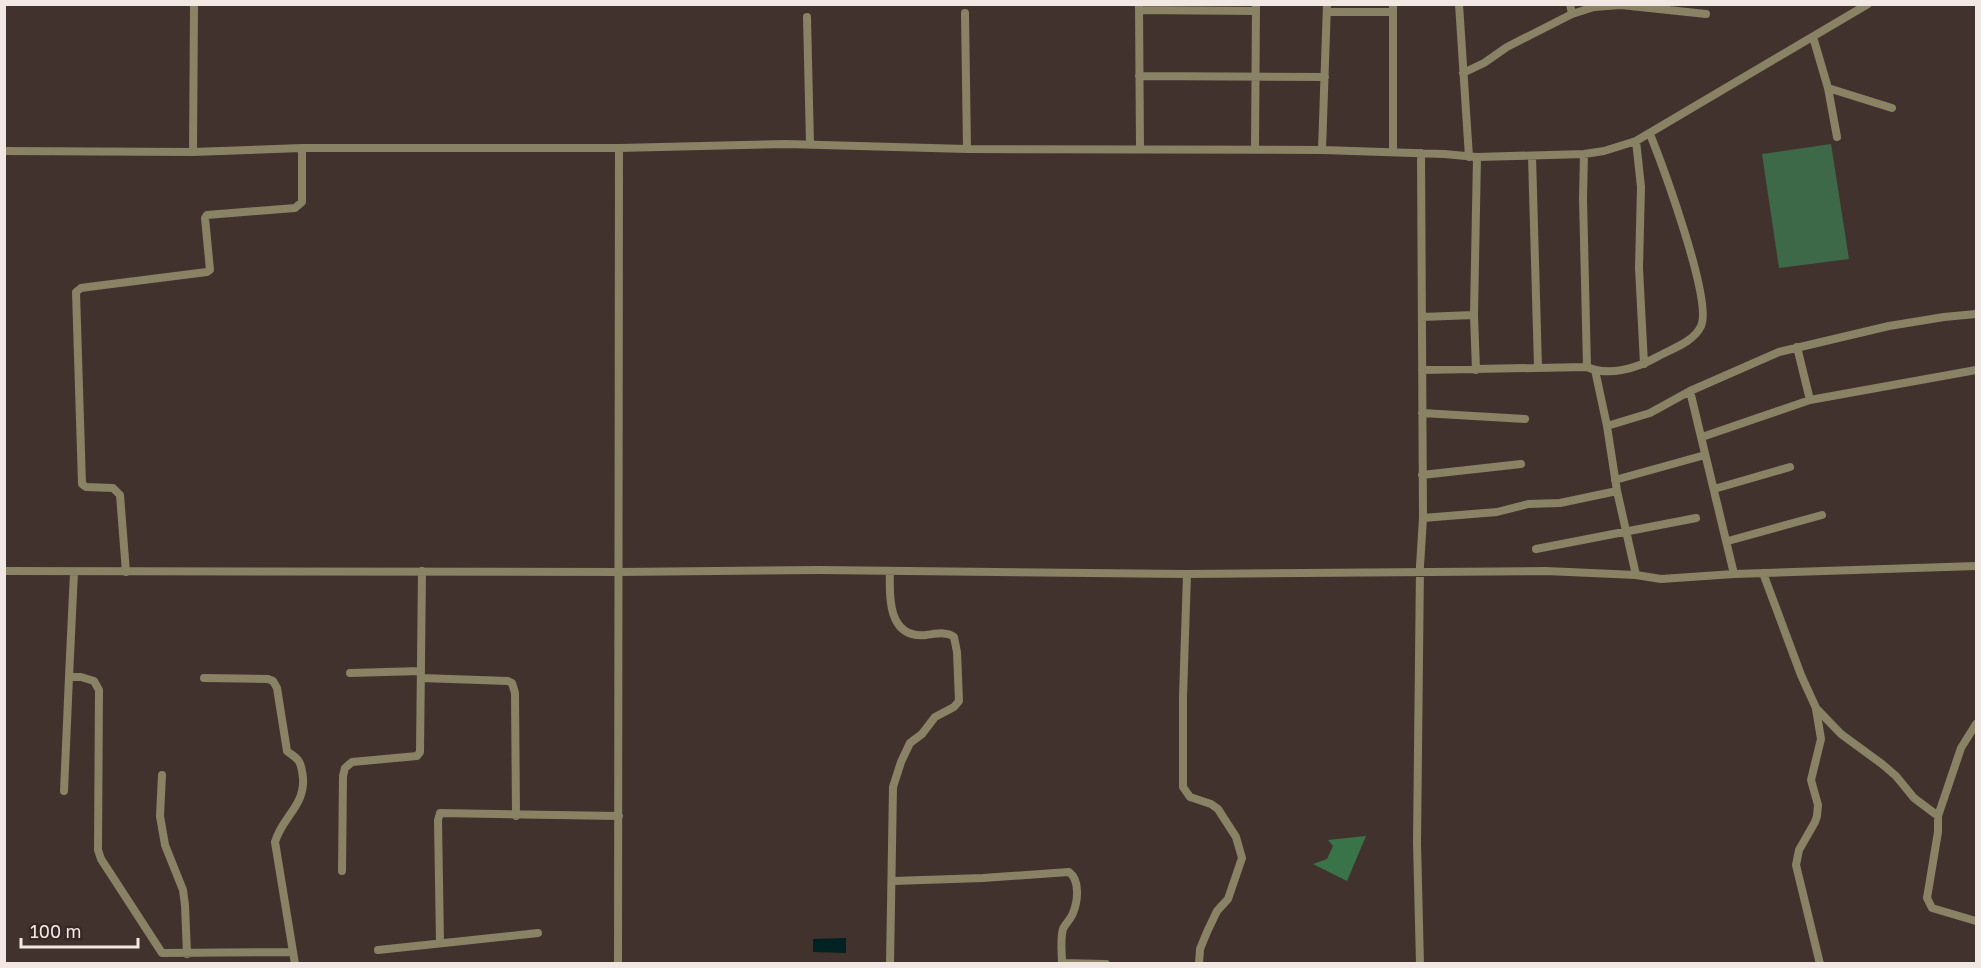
<svg xmlns="http://www.w3.org/2000/svg" width="1981" height="968" font-family="'Golos Text',sans-serif">
  <rect width="100%" height="100%" fill="#42322d"/>
  <path fill="#3e6948" d="M1831 144 1849 259 1779 268 1762 154Z"/>
  <path fill="#387448" d="M1366 836 1347 881 1313 864 1327 859 1333 846 1328 840Z"/>
  <path fill="#012222" d="M846 938V953L813 952V939Z"/>
  <g fill="none" stroke-linecap="round" stroke-linejoin="round">
    <path stroke="#898265" stroke-width="8" d="M1139 4 1140 149
      M1459 4 1469 157
      M1570 4 1572 14
      M1139 10 1256 11
      M1327 12H1393
      M965 13 967 149
      M807 17 810 144
      M1813 37 1828 88 1837 137
      M1463 73 1484 63 1507 47 1572 14 1594 7 1621 5 1706 14
      M1139 76 1325 77
      M1828 88 1892 108
      M1636 141 1641 187 1639 268 1644 364
      M1255 149 1256 4
      M1322 150 1327 4
      M4 151 193 152 302 148H619L786 144 967 149 1322 150 1444 154 1477 157 1584 154 1604 151 1636 141 1868 4
      M193 152 194 4
      M1393 152V4
      M1584 154 1583 198 1587 367
      M1532 156 1538 367
      M1422 317 1474 315
      M1797 347 1810 400
      M1422 370 1587 367C1609 377 1637 368 1657 357 1671 349 1694 342 1701 326 1713 301 1662 164 1650 134
      M1476 370 1474 315 1477 157
      M1595 370 1607 426 1650 413 1690 391 1779 352 1889 326 1944 317 1976 314
      M1690 391 1734 574
      M1422 413 1525 419
      M1607 426 1617 491 1636 575
      M1702 437 1810 400 1976 370
      M1422 475 1521 464
      M1615 480 1705 455
      M1714 489 1790 467
      M1423 518 1497 512 1528 504 1560 503 1617 491
      M1728 541 1822 515
      M1536 549 1696 518
      M4 571 619 572 819 570 1187 574 1546 571 1636 575 1661 579 1734 574 1976 566
      M890 571C889 597 888 639 926 635 935 634 947 631 954 637L957 652 959 701 954 707 935 717 922 734 910 743 901 762 893 787 890 964
      M74 572 69 677H81L94 681 99 690 98 850 101 859 162 953 293 952
      M126 572 120 495 113 488 86 487 82 484 76 292 81 288 88 287 207 272 210 270 205 218 207 215 295 208 302 202V148
      M1763 573 1801 675 1816 708 1841 734 1882 764 1896 776 1914 798 1938 816V832L1927 898 1932 908 1976 921
      M1187 574 1183 697V787L1190 797 1211 804 1218 809 1236 837 1242 858 1228 899 1217 911 1207 932 1200 949 1199 964
      M350 673 421 671
      M204 678 268 679 273 681 277 688 287 751C290 754 295 756 298 760 302 765 302 771 303 778 305 806 282 817 275 842L295 964
      M421 678 508 681 512 683 515 693 516 816
      M1816 709 1821 739 1811 780 1818 805 1817 816 1815 822 1799 850 1796 865 1820 964
      M162 775 160 816 165 845 183 890 185 905 187 954
      M64 791 69 677
      M1938 816 1961 748 1976 724
      M342 871 343 776 345 768 352 762 417 756 420 752 422 571
      M893 881 983 878 1069 872C1080 880 1078 901 1073 913 1071 919 1065 924 1063 929 1060 939 1062 953 1062 964
      M440 943 438 820 440 813 619 816
      M378 950 538 933
      M1062 963 1106 964
      M618 964 619 148
      M1420 964 1417 843 1420 566 1423 518 1421 153"/>
  </g>
  <rect width="1981" height="968" fill="none" stroke="#f1e7e3" stroke-width="12"/>
  <path d="M21 938v9h117v-9" fill="none" stroke="#f1e7e3" stroke-width="3"/>
  <text x="30" y="938" font-size="18" fill="#f1e7e3" stroke="#372823" stroke-width="4.5" paint-order="stroke">100 m</text>
</svg>
